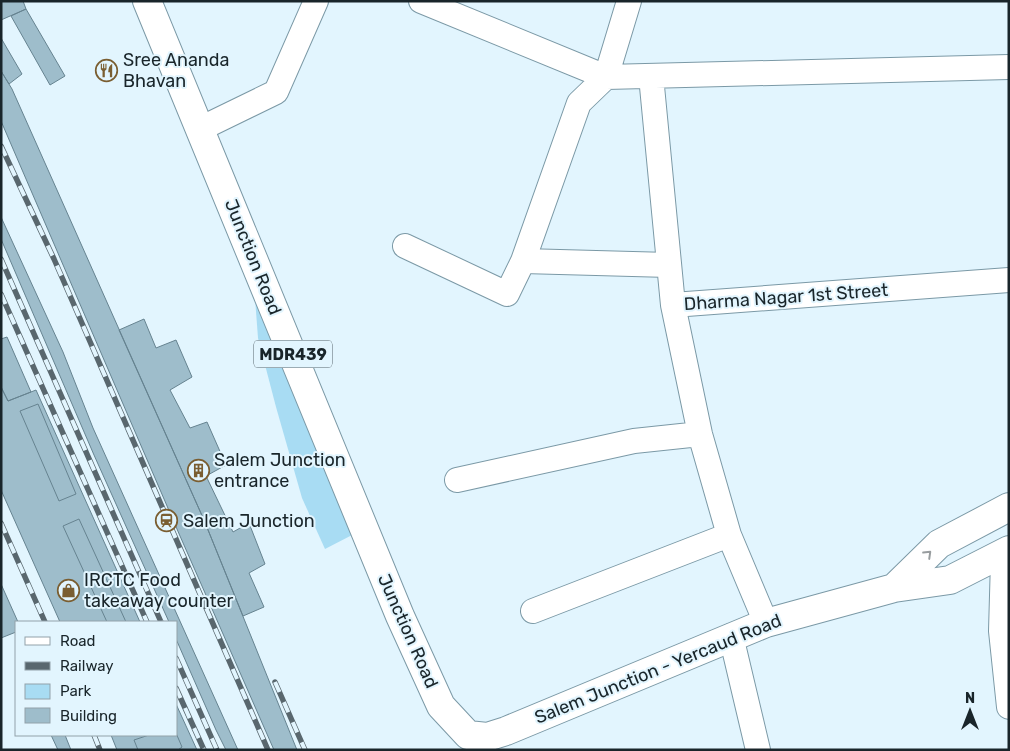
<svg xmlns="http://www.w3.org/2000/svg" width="1010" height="751" font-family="Rubik,sans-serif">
  <rect width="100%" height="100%" fill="#e2f5fe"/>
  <path fill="#a8dcf3" d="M255 298 356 533 325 549 302 498 276 407 258 338Z"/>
  <path fill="#9ebdcb" stroke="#668390" d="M1 1H23L26 9 1 20Z
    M26 9 65 76 50 85 11 16Z
    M1 38 22 74 9 84 1 71Z
    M1 71 12 89 204 520 297 750H274L180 536 1 121Z
    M1 217 63 352 93 428 238 750H226L216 730 176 639V622H169L94 455 1 239Z
    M144 319 156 348 176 340 192 377 170 390 190 428 207 422 226 465 206 476 233 532 249 523 265 564 249 573 264 607 243 616 204 520 119 330Z
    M7 337 31 392 8 401 1 387V339Z
    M1 387 8 401 36 390 140 622H60L1 490Z
    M38 404 76 494 59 501 20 411Z
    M79 519 126 622H107L63 526Z
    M1 584 18 622H16V632L1 638Z
    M176 704 197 750H117L111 735H176Z
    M176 733 182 747 178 750H138L134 740 149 735H176Z
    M51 735H65L71 750H58Z"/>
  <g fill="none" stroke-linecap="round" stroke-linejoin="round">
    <defs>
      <path id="street" d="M421 1 606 77 579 103 523 261 669 265
        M629 1 606 77 1009 67
        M651 76 673 305 1009 280
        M200 129 276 92 316 1
        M405 246 507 294 523 261
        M457 480 634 441 700 434
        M729 535 766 623
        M1003 560 1001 631 1009 707
        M533 611 729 535 700 434 673 305
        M731 636 758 750"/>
      <path id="primary" d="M147 1 400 616 441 706 468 735 487 737 506 731 766 623 894 588 950 580 1009 550
        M894 588 939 544 1009 507"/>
    </defs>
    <use href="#street" stroke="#7b99a6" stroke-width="26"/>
    <use href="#primary" stroke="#7b99a6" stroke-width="30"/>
    <use href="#street" stroke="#fff" stroke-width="24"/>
    <use href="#primary" stroke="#fff" stroke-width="28"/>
    <defs>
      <path id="rail" d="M1 146 54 259 268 750
        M1 259 161 622
        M1 294 147 622
        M1 523 45 622
        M176 658 217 750
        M275 682 305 750
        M176 688 204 750
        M94 735 100 750"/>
    </defs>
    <use href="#rail" stroke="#59676e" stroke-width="5.5"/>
    <use href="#rail" stroke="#e2f5fe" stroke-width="4" stroke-dasharray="11" stroke-linecap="butt"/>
  </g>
  <defs><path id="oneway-chevron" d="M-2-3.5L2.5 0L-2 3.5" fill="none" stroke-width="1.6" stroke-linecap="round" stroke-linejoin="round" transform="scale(1.25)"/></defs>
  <use stroke="#989d9f" href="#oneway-chevron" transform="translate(928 554) rotate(-44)"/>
  <defs>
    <symbol id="restaurant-ring" viewBox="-11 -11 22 22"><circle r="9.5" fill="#e2f5fe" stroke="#7a5e31" stroke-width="1.5"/><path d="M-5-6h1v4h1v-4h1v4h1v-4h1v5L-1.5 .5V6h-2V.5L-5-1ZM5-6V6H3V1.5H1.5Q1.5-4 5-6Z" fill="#7a5e31"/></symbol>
    <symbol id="building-ring" viewBox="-11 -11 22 22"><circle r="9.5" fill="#e2f5fe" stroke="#7a5e31" stroke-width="1.5"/><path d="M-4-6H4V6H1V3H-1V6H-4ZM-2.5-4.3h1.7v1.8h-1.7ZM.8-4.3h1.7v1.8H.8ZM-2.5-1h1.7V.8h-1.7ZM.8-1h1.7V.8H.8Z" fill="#7a5e31"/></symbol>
    <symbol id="station-ring" viewBox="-11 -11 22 22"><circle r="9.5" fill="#e2f5fe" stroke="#7a5e31" stroke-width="1.5"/><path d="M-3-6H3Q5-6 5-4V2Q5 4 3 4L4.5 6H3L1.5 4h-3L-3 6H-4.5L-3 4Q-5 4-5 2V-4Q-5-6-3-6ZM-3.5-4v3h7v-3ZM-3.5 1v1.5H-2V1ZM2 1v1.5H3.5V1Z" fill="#7a5e31"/></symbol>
    <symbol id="shop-ring" viewBox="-11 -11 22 22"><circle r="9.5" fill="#e2f5fe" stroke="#7a5e31" stroke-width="1.5"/><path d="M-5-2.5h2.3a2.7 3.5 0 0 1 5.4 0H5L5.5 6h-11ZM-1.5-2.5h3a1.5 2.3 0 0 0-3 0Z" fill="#7a5e31"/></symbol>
  </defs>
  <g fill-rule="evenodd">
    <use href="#restaurant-ring" x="94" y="58" width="25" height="25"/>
    <use href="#building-ring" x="186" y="458" width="25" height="25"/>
    <use href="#station-ring" x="154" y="508" width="25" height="25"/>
    <use href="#shop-ring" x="56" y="578" width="25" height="25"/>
  </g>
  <g text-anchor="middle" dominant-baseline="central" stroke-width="4" stroke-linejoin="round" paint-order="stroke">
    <rect fill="#e2f5fe" stroke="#55636a" stroke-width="1" x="254" y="340.5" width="78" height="27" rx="4"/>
    <g font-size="16" font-weight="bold" fill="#19252a">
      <text x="293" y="354">MDR439</text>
    </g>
    <g font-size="18" fill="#19252a" stroke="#e2f5fe" text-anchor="start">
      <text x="123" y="60">Sree Ananda<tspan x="123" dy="21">Bhavan</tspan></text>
      <text x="214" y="460">Salem Junction<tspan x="214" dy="21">entrance</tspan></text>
      <text x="183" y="521">Salem Junction</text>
      <text x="84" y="580">IRCTC Food<tspan x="84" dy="21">takeaway counter</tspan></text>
    </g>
    <g font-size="18" fill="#19252a" stroke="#e2f5fe">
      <text transform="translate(253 257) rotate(68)">Junction Road</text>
      <text transform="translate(786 297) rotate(-4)">Dharma Nagar 1st Street</text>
      <text transform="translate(408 631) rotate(66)">Junction Road</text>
      <text transform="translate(658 669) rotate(-22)">Salem Junction - Yercaud Road</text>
    </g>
  </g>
  <rect width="1010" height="751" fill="none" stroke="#19252a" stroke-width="5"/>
  <rect x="15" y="621" width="162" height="115" fill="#e2f5fe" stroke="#92a2a9"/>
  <rect x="25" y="637" width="25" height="8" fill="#ffffff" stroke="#92a2a9"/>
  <text x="60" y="646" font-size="15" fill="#19252a">Road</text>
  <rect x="25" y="662" width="25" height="8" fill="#59676e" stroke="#92a2a9"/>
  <text x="60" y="671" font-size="15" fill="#19252a">Railway</text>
  <rect x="25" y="684" width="25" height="15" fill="#a8dcf3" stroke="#92a2a9"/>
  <text x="60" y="696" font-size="15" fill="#19252a">Park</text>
  <rect x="25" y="708" width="25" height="15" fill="#9ebdcb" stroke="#92a2a9"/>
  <text x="60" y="721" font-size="15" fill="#19252a">Building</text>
  <g transform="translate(970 711)" stroke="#e2f5fe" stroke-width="4" paint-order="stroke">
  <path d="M0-4L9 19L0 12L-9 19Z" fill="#19252a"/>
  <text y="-8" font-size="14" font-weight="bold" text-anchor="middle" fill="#19252a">N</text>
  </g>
</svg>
